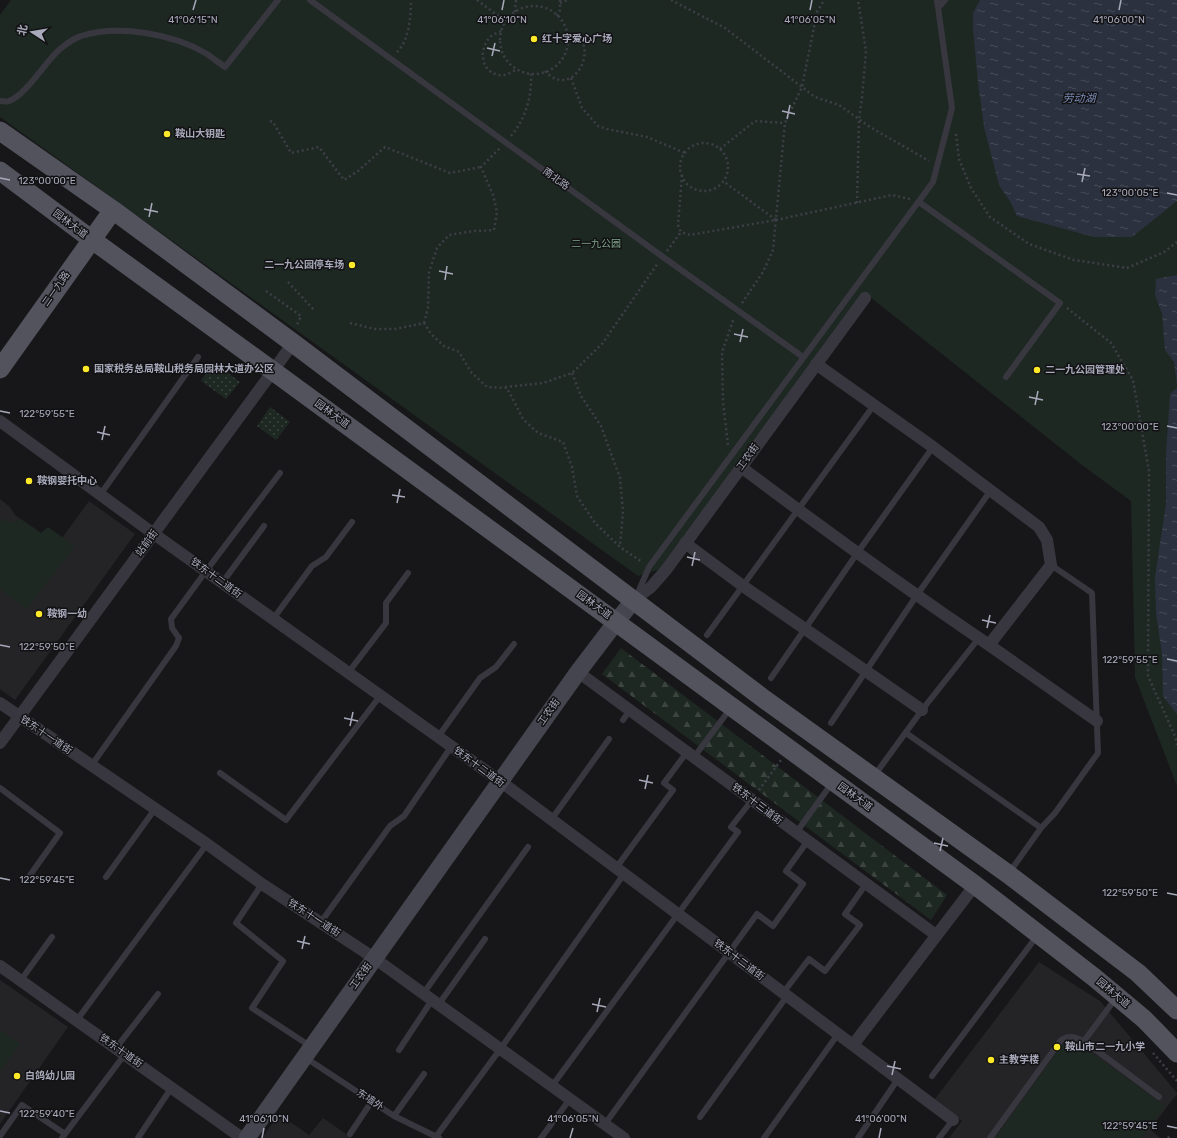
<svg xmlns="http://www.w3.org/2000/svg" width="1177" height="1138" font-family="Rubik,'Noto Sans SC',sans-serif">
  <defs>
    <pattern id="grass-dots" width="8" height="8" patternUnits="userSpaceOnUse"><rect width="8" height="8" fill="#1e2822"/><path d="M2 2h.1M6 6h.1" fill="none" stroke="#3c4440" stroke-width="1.8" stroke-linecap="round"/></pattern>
    <pattern id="forest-firs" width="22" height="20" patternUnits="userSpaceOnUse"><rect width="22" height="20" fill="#1e2822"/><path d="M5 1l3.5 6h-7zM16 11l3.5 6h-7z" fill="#3c4440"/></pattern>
    <pattern id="water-ripples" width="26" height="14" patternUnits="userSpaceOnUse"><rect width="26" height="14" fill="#2b313e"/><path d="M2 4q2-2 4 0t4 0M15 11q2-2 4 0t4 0" fill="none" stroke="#474c58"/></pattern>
  </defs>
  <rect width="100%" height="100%" fill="#171719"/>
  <path fill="#242326" d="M0 499 10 507 15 515 41 533 62 538 89 501 135 534 15 700 0 689Z
    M1039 962 1100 1001 1177 1093V1094L1150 1129 1160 1138H949L962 1121 935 1099Z
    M0 980 68 1027 0 1124Z
    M279 1114 309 1135 323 1118 352 1138H262Z"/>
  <path fill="url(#grass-dots)" d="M213 362 240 382 226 399 201 381Z
    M270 407 290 422 276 440 257 426Z"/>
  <path fill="url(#forest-firs)" d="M621 648 947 895 931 920 602 674Z"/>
  <path fill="#1e2822" d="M11 0H1177V786L1135 677 1131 501 1082 465 865 293 660 569 638 576 0 117V15Z
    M4 518 10 523 21 519 41 533 48 527 75 546 27 609 0 589V523Z
    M0 1030 20 1044 0 1072Z
    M1074 1040 1165 1106 1141 1138H995L1063 1044Z"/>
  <path fill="url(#water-ripples)" d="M980 0H1177V201L1132 237H1094L1017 216 1011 203 999 185 984 127 978 82 973 29V13Z
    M1177 275V385L1174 362 1165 350 1162 314 1155 295 1156 279Z
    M1177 388V714L1163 696 1162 654 1156 613 1155 577 1166 504V454L1170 394Z"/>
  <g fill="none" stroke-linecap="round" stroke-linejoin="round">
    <path stroke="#3d3e46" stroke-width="2.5" stroke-dasharray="2 3" stroke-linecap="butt" d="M477 0 505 21
      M671 0 725 28 815 97 839 105 870 127 929 161
      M560 3 567 0
      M500 40a34 34 0 1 1 68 0a34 34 0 1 1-68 0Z
      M515 12 516 0
      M557 16 560 10V0
      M501 31C497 33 492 35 490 37 478 50 481 72 499 75 506 76 512 72 517 69
      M397 52C409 41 411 16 411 0
      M545 71C570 98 594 58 581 40 577 36 572 35 567 34
      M571 78 582 108 598 126 607 129 647 137 685 153
      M270 121 273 122 291 153 319 147 344 180 358 171 385 147 450 173 481 167
      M956 134 959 159 971 188 990 217 1029 244 1074 260 1127 268 1164 252 1177 242
      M511 136C526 118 532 96 531 73
      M680 167a24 24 0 1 1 48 0a24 24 0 1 1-48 0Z
      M720 149 755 121 785 123
      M682 175 678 225 681 232 690 235 776 220 723 181
      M857 203 859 119 862 98 866 51 858 0
      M776 220 892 195 910 199
      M667 251 681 232
      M288 282 315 311
      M266 291 301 316 296 327
      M742 303 763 272 773 250 785 123 802 87 817 12 824 0
      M1067 308 1111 343 1133 380 1149 471 1148 676 1175 736 1177 745
      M350 323 375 329H395L424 323 431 334 444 346 459 352 471 372 487 387 507 388 523 419 538 433 563 442 572 467 577 496 595 523 620 547 642 562
      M424 323 428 308 429 272 437 248 449 235 474 231 494 230 497 212 493 195 481 167 500 148
      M572 373 581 396 601 426 620 478 623 512 620 546
      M505 387 543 383 572 373 602 344 658 263
      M728 445 723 402 722 352 734 318
      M759 790 781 760
      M1153 1053 1177 1081
      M1168 1138 1171 1134"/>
    <path stroke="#38373f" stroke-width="6" d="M310 0 663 257 803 357
      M938 8 945 0
      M0 101C3 101 7 102 9 101 27 94 45 62 60 49 65 45 74 38 81 36 118 24 174 34 207 54 213 58 219 63 225 67L278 0
      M919 202 1060 303 1006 377
      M100 495 198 357
      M222 583 264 526
      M637 595 649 567 933 182 952 108 937 0
      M273 619 312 566 326 557 352 522
      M707 635 874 405
      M348 673 386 623V603L408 573
      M771 678 858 552 933 447
      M623 720 630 710
      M831 723 917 595 991 490
      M906 733 1041 828
      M438 737 480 678 496 667 514 644
      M694 757 730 709
      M91 766 176 646 179 638 172 628 171 619 206 571 280 473
      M220 773 286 820 380 696
      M873 775 877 772 922 710 979 638
      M0 788 60 833 28 878
      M551 820 609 739
      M796 833 832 783
      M616 868 673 790 664 783 687 752
      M1009 873 1041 828 1055 813 1098 753 1092 593 1051 565
      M106 877 155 809
      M262 884 236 923 283 961 252 1008 310 1046
      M321 922 390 826 404 816 451 747
      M21 980 52 937
      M783 993 809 959 825 971 860 925 845 914 866 884
      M423 994 528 847
      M1116 998 1084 1041 1159 1097
      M439 1004 485 939
      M77 1020 207 844
      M116 1048 158 994
      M399 1050 432 1000
      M306 1058 394 1116 439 1138
      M932 1076 1037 936
      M552 1086 738 832 731 827 752 800
      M394 1116 424 1074
      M700 1117 787 996
      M605 1124 757 914 773 926 803 884 786 871 807 842
      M350 1134 372 1101
      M0 1136 22 1105 65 1134
      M62 1138 125 1054
      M138 1138 172 1087
      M435 1138 501 1048 624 874
      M541 1138 570 1099
      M764 1138 838 1034
      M858 1138 898 1079
      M939 1138 953 1120
      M990 1138 1061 1040C1070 1035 1074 1037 1084 1041"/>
    <path stroke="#38373f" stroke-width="12" d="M0 421 154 534 500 781 953 1120
      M741 467C822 528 905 588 989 645L1051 565 1047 540 1039 527 933 447 816 364
      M685 543 743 586 922 710
      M634 600 651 587 666 570 865 298
      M989 645 1097 721
      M578 672 936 935
      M0 703 207 844 262 884 374 958 624 1138
      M0 743 273 371 293 343
      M0 966 242 1138
      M853 1045 975 885"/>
    <path stroke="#45454f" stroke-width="17" d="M247 1138 578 672 616 622 634 600"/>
    <path stroke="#53535e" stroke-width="19" d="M0 131 113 210 293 343 764 699 1008 874 1138 973 1177 1010
      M0 171 91 239 273 371 975 885 1095 978 1144 1019 1177 1053
      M0 369 113 210"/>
  </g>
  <path fill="none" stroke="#a8a9ba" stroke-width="1.5" d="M193 10 196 0M502 10 504 0M810 10 812 0M1119 10 1121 0M487 48 500 51M492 56 495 43M782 111 795 114M787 119 790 105M1077 174 1090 176M0 178 10 180M1082 182 1085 168M1167 193 1177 195M144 209 158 212M149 217 152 203M439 271 453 274M445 280 447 266M734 334 748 337M740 342 743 329M1029 397 1043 400M1035 405 1038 391M0 411 10 413M1167 426 1177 428M97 432 110 435M102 440 105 426M392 495 405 497M397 503 400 489M687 557 700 560M692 566 695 552M982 620 996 623M987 628 990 615M0 645 10 647M1167 659 1177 661M344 718 358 721M350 726 353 712M639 780 653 783M645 789 648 775M934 843 948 846M940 851 943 838M0 878 10 880M1167 893 1177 895M297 941 310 944M302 949 305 936M592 1004 606 1007M597 1012 600 998M887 1066 901 1069M892 1075 895 1061M0 1111 10 1113M1167 1126 1177 1128M262 1138 264 1128M570 1138 573 1128M879 1138 881 1128"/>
  <g fill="#ffea29" stroke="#121214" stroke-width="1.5">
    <circle cx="534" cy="39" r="4"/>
    <circle cx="167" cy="134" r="4"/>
    <circle cx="352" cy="265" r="4"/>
    <circle cx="86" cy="369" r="4"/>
    <circle cx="1037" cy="370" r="4"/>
    <circle cx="29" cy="481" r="4"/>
    <circle cx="39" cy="614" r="4"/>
    <circle cx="1057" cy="1047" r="4"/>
    <circle cx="991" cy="1060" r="4"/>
    <circle cx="17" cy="1076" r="4"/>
  </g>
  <g text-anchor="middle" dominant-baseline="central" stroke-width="3" stroke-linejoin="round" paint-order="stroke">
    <g font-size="10" font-weight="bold" fill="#a8a9ba" stroke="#121214" text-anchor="start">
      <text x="542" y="39">红十字爱心广场</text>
      <text x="175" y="134">鞍山大钥匙</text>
      <text x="344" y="265" text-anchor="end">二一九公园停车场</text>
      <text x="94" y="369">国家税务总局鞍山税务局园林大道办公区</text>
      <text x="1045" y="370">二一九公园管理处</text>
      <text x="37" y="481">鞍钢婴托中心</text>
      <text x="47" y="614">鞍钢一幼</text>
      <text x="1065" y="1047">鞍山市二一九小学</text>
      <text x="999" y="1060">主教学楼</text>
      <text x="25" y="1076">白鸽幼儿园</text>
    </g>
    <g font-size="10" fill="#a8a9ba" stroke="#121214">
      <text transform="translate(556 179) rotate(36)">南北路</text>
      <text transform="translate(70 224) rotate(37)">园林大道</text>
      <text transform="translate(56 289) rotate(-55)">二一九路</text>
      <text transform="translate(332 414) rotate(36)">园林大道</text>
      <text transform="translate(748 457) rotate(-54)">工农街</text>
      <text transform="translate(147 543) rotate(-54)">站前街</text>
      <text transform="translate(216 578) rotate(36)">铁东十二道街</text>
      <text transform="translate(594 605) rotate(36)">园林大道</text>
      <text transform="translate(549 712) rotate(-55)">工农街</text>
      <text transform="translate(46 735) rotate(34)">铁东十一道街</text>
      <text transform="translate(479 767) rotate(36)">铁东十二道街</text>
      <text transform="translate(855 797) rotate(36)">园林大道</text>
      <text transform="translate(757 804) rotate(37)">铁东十三道街</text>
      <text transform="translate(314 918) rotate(33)">铁东十一道街</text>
      <text transform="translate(739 960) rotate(37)">铁东十二道街</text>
      <text transform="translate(361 976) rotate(-55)">工农街</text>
      <text transform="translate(1113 993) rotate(40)">园林大道</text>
      <text transform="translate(121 1051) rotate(35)">铁东十道街</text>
      <text transform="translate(370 1100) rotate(33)">东墙外</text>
    </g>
    <g font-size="10" fill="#7da78a" stroke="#121214">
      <text x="596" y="244">二一九公园</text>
    </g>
    <g font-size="11" font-style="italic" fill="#7c8db8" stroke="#121214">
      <text x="1079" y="98">劳动湖</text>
    </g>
  </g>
  <g font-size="10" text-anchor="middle" fill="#a8a9ba" stroke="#121214" stroke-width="3" stroke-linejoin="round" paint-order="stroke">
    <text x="193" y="23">41°06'15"N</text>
    <text x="502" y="23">41°06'10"N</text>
    <text x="810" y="23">41°06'05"N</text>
    <text x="1119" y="23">41°06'00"N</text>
    <text x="47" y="184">123°00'00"E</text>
    <text x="1130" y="196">123°00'05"E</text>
    <text x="47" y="417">122°59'55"E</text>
    <text x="1130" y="430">123°00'00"E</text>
    <text x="47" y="650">122°59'50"E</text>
    <text x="1130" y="663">122°59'55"E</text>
    <text x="47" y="883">122°59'45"E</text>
    <text x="1130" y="896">122°59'50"E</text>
    <text x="47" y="1117">122°59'40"E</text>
    <text x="264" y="1122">41°06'10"N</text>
    <text x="573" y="1122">41°06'05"N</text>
    <text x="881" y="1122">41°06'00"N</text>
    <text x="1130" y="1129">122°59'45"E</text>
  </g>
  <g transform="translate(32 32) rotate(282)" stroke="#121214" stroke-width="3" paint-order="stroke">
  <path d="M0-3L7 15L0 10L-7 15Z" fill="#a8a9ba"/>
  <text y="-6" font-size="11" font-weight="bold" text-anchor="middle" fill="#a8a9ba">北</text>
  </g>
</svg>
